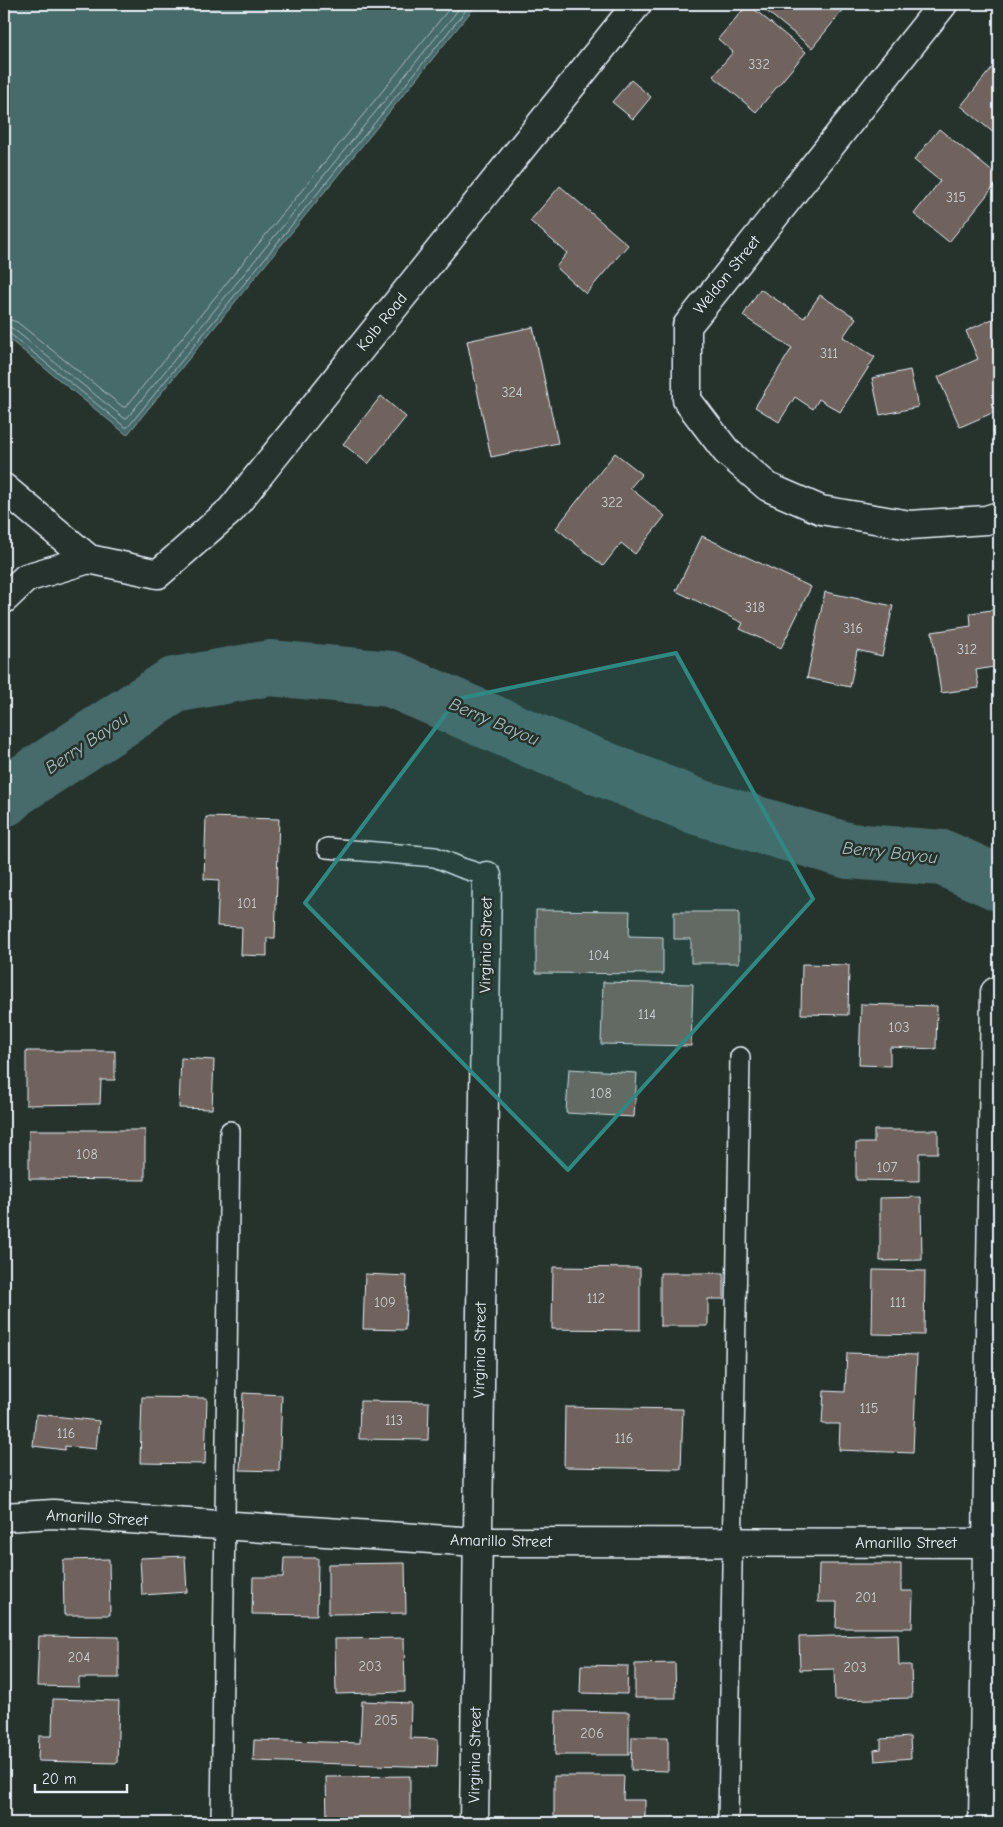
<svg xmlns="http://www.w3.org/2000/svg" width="1003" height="1827" font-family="'Comic Neue',sans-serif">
  <rect width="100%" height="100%" fill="#26332d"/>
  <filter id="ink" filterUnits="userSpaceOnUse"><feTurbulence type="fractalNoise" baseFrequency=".02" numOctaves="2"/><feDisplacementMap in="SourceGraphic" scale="10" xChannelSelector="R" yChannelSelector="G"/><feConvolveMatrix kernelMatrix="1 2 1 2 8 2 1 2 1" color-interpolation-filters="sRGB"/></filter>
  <g filter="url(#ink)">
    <path fill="#466b6a" stroke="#87a1a3" d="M4 4H477L127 435 4 335Z"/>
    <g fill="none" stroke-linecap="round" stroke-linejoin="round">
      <path stroke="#a7bbbf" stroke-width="1" d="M4 318 17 322 123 407H126L453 4
        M4 325 12 328 124 418H127L463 4
        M4 332 9 333 125 427H128L471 4"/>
      <path stroke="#466b6a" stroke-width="56" d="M4 799 13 790 174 685 270 668 391 679 541 744 698 807 849 851 943 858 999 883"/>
    </g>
    <path fill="#70635d" stroke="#e8f1f8" d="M748 4 806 52 756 112 713 76 733 52 718 39Z
      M760 4H848L812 48 759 5Z
      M999 59V129L995 134 961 106Z
      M631 80 651 97 633 119 612 102Z
      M939 129 999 177V180L949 242 914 214 940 181 914 160Z
      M560 186 628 245 586 294 556 267 567 253 530 221Z
      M760 289 804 318 820 295 856 318 843 337 875 357 840 412 819 399 813 409 795 397 779 422 755 407 792 348 743 316Z
      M999 316V410L960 427 938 377 978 359 966 331Z
      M533 327 558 443 491 457 467 341Z
      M910 370 918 407 880 415 872 378Z
      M381 396 406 417 368 464 343 444Z
      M615 453 642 474 630 488 665 516 635 554 621 543 603 566 556 528Z
      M702 536 811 587 781 648 740 629 743 623 676 591Z
      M825 592 893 606 882 656 857 650 850 687 807 678Z
      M999 609V666L976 670 979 688 941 693 932 632 971 626 970 613Z
      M206 817 279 819 275 938H267V956L241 955 242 927 217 926 219 880 204 879Z
      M536 910 630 911 629 936 663 937V974L536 973Z
      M674 912H739V963H691V939H674Z
      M802 964 849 965 848 1015 801 1014Z
      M603 982 693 984 691 1046 601 1044Z
      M861 1004 937 1006 936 1049 890 1047V1066L859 1065Z
      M26 1051H115V1080H101L100 1104 26 1105Z
      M181 1058 214 1060 212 1109 179 1108Z
      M569 1069 637 1073 634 1117 566 1113Z
      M29 1130H145V1180L29 1179Z
      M874 1130H938V1153H919V1181L856 1180V1143H874Z
      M921 1197 922 1260 880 1261V1198Z
      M553 1267 640 1268V1330L552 1329Z
      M873 1270 925 1271 924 1335 872 1334Z
      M660 1273H724V1299H708V1326H660Z
      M365 1274 407 1276 405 1330 363 1329Z
      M847 1353 917 1355 913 1453 839 1450 840 1424H822L824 1391 845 1392Z
      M243 1393 282 1395 279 1471 240 1470Z
      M142 1397 207 1398 205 1464 140 1463Z
      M360 1401 429 1402 428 1440 359 1439Z
      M565 1407 683 1409 681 1469 564 1467Z
      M36 1414 99 1421 96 1449 65 1446V1450L33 1446Z
      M185 1556 187 1592 142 1595 140 1558Z
      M284 1558H318L317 1615 252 1614 253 1577H283Z
      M109 1559 110 1615H64L63 1560Z
      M405 1563 406 1613 328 1614V1564Z
      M819 1564H901V1591H913L912 1628H836L837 1602H818Z
      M898 1634 899 1665H911L912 1698 835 1700 834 1669 800 1670 799 1637Z
      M39 1636 119 1637V1678H79V1687L37 1686Z
      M404 1638 405 1692 336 1694 335 1639Z
      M675 1663 676 1698H635V1664Z
      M581 1665 628 1666 627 1694 580 1693Z
      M53 1699 119 1701 117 1763 38 1761 39 1736H52Z
      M362 1701 411 1703 410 1738 438 1739 437 1767 253 1761 254 1740 360 1743Z
      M556 1711 629 1712V1755H555Z
      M632 1737H668V1771L631 1770Z
      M910 1737 911 1758 875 1761 874 1750 881 1749V1739Z
      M410 1776V1823H364V1819H327L326 1777Z
      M554 1776H624L623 1800H645V1823H554Z
      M859 1820V1823H807V1822Z"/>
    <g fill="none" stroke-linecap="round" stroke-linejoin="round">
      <defs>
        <path id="lane" d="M327 848 435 857 462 868 487 876
          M221 1823 230 1131
          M728 1823 740 1057"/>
        <path id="street" d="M943 4 687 326V400L726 451 768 487 821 510 910 525 986 520 999 516
          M4 488 89 559 158 574 231 510 637 4
          M4 599 26 578 89 559
          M4 1517 53 1514 477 1542 999 1543
          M474 1823 487 876
          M983 1823 995 992"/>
      </defs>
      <use href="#lane" stroke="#e8f1f8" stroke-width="22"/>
      <use href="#street" stroke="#e8f1f8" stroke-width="31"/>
      <use href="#lane" stroke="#26332d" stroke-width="19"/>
      <use href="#street" stroke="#26332d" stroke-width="28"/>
    </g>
  </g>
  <path fill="#308883" fill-opacity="0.2" stroke="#308883" stroke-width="4" stroke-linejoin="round" d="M676 653 813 899 568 1170 305 903 457 699Z"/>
  <g text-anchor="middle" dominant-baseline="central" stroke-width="5" stroke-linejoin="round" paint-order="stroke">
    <g font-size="14" fill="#caced1">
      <text x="759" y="64">332</text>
      <text x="956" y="197">315</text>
      <text x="829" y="353">311</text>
      <text x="512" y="392">324</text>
      <text x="612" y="502">322</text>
      <text x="755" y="607">318</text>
      <text x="853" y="628">316</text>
      <text x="967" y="649">312</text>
      <text x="247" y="903">101</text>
      <text x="599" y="955">104</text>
      <text x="647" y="1014">114</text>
      <text x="899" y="1027">103</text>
      <text x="601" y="1093">108</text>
      <text x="87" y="1154">108</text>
      <text x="887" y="1167">107</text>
      <text x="596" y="1298">112</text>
      <text x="385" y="1302">109</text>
      <text x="898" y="1302">111</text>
      <text x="869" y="1408">115</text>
      <text x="394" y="1420">113</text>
      <text x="66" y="1433">116</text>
      <text x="624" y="1438">116</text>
      <text x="866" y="1597">201</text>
      <text x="79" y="1657">204</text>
      <text x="370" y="1666">203</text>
      <text x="855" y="1667">203</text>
      <text x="386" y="1720">205</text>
      <text x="592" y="1733">206</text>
    </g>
    <g font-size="16" fill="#e8f1f8" stroke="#26332d">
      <text transform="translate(727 275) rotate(-51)">Weldon Street</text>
      <text transform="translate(382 322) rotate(-51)">Kolb Road</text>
      <text transform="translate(486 945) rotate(-89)">Virginia Street</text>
      <text transform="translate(480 1350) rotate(-89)">Virginia Street</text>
      <text transform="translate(97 1518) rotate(3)">Amarillo Street</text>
      <text transform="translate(501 1541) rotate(1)">Amarillo Street</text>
      <text x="906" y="1543">Amarillo Street</text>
      <text transform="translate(475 1755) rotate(-89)">Virginia Street</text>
    </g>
    <g font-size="18" font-style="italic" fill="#a7bbbf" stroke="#26332d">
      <text transform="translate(494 722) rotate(23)">Berry Bayou</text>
      <text transform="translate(87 743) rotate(-34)">Berry Bayou</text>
      <text transform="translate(890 853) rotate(6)">Berry Bayou</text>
    </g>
  </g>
  <rect width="1003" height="1827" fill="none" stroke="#26332d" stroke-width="20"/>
  <rect x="10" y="10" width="983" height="1807" fill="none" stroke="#e8f1f8" stroke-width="2" filter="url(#ink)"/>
  <path d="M35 1784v8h92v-8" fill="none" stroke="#e8f1f8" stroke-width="2.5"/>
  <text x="42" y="1784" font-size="15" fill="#e8f1f8" stroke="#26332d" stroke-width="4" paint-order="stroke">20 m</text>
</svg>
